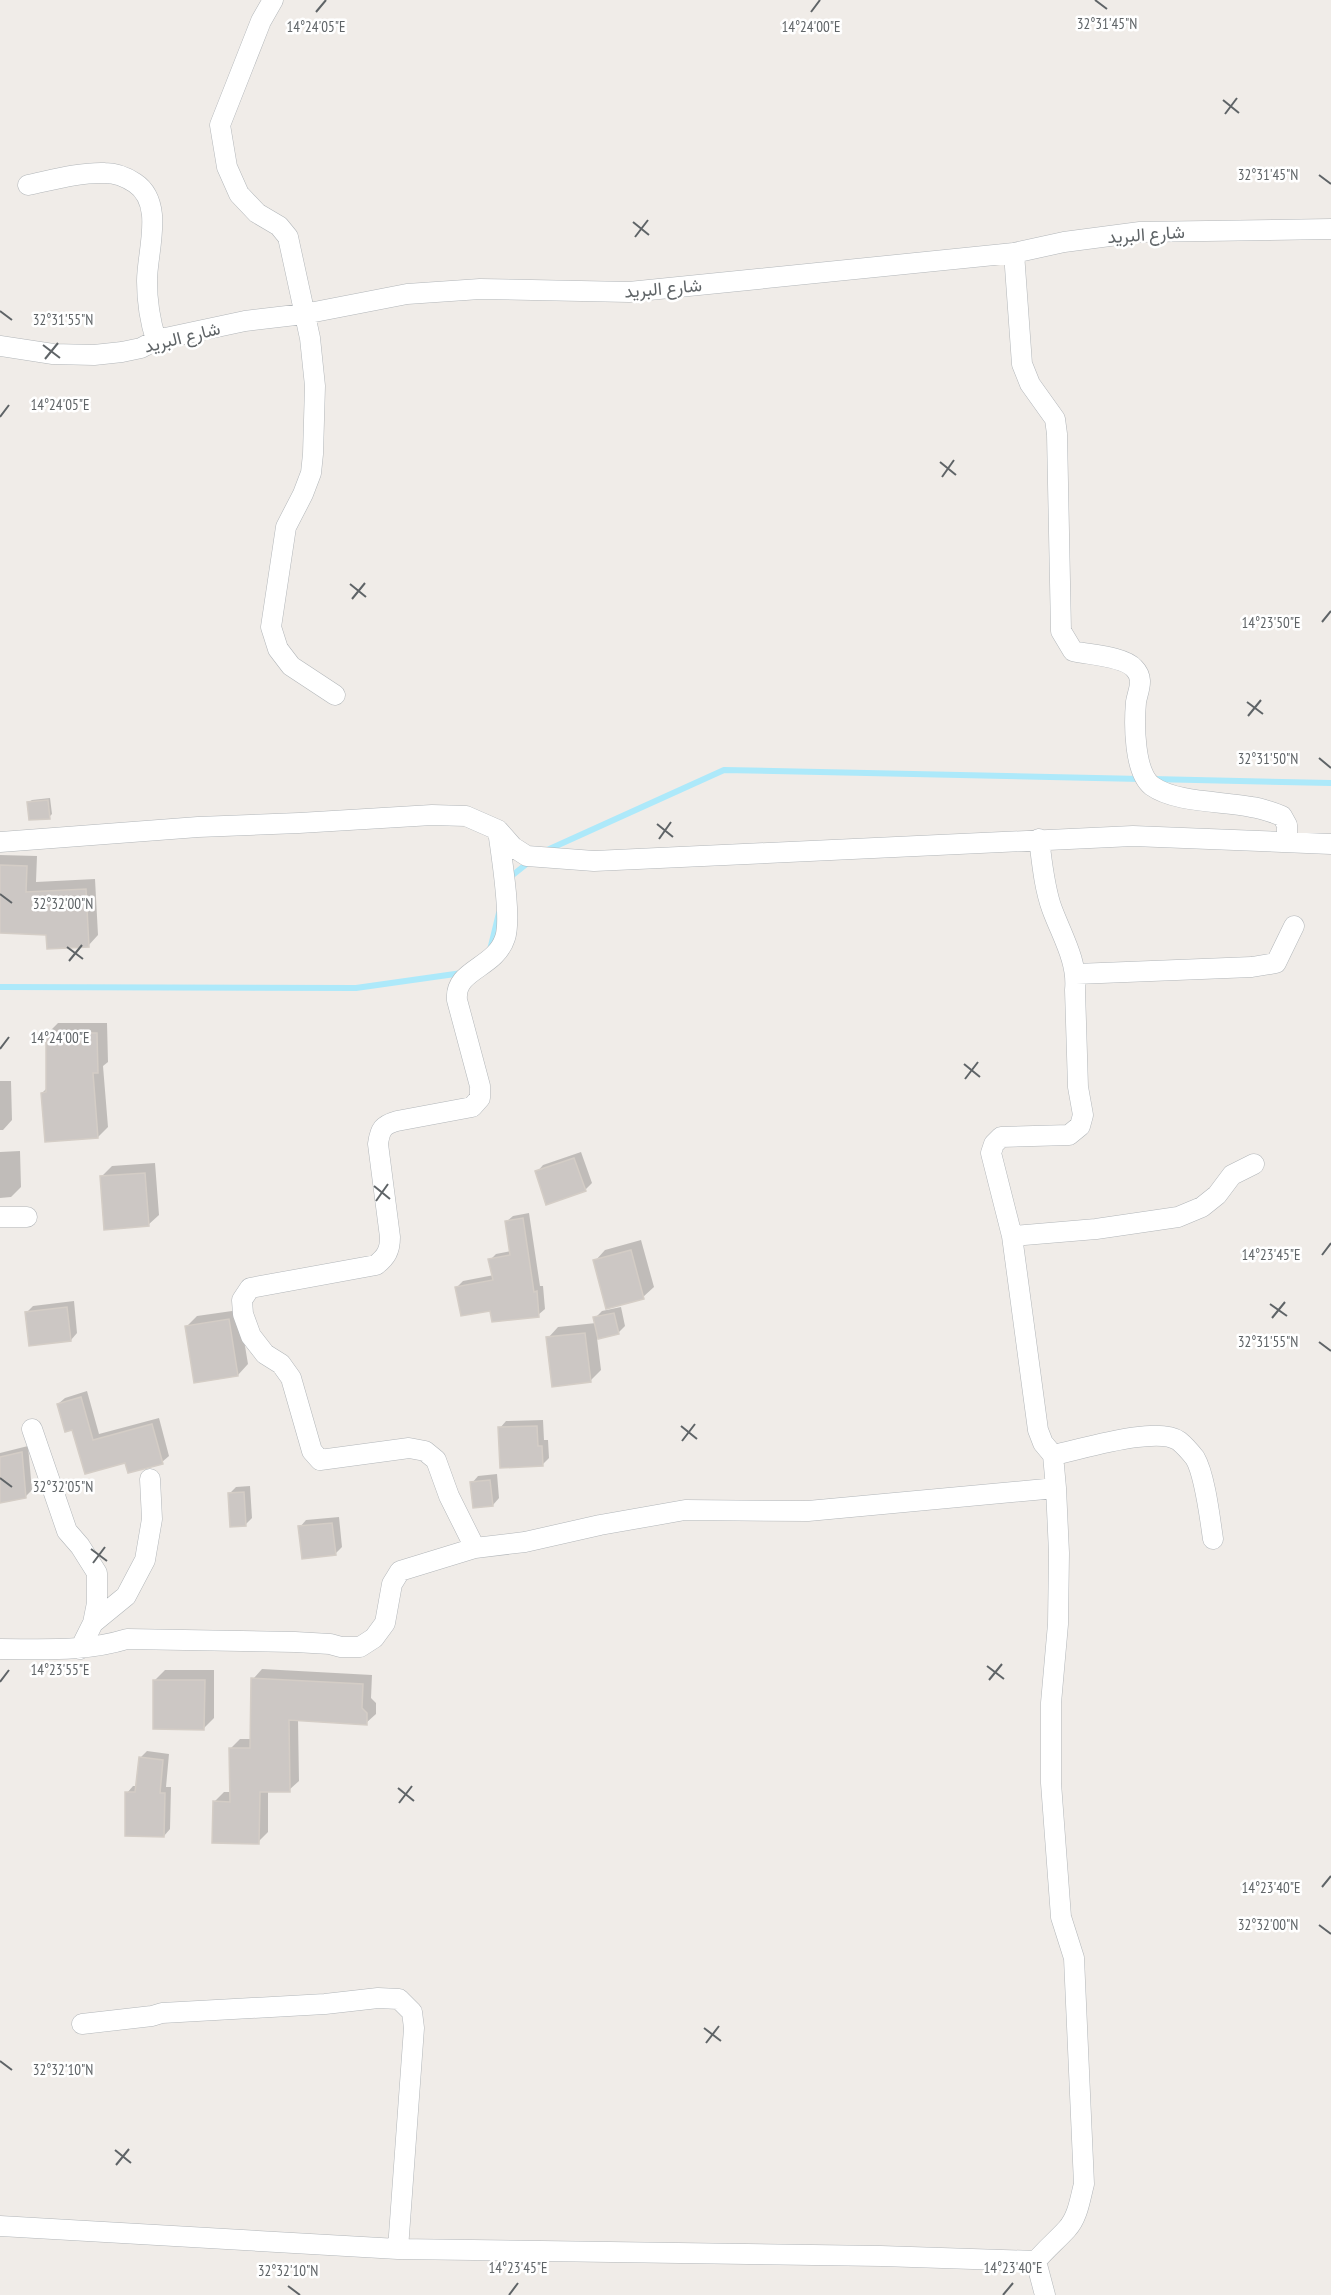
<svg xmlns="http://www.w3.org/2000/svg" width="1331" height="2295" font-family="'PT Sans Narrow',Vazirmatn,sans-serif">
  <rect width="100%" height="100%" fill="#f0ece8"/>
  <path fill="#0003" d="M50 798 52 814 49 817 29 802 32 800Z
    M0 855 37 856 36 882 95 879 98 935 88 946 48 934 0 932Z
    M58 1023H107L108 1062 103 1066 108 1127 98 1137 42 1093 48 1087 47 1034Z
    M0 1081H11L12 1120 3 1130H0Z
    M20 1151 21 1187 11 1197 0 1198V1152Z
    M581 1152 592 1183 585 1190 537 1172 543 1165Z
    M155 1163 159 1215 148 1225 101 1177 112 1166Z
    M529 1213 540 1286H543L545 1309 538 1315 491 1309 457 1287 463 1281 494 1275 490 1260 496 1254 511 1251 506 1222 513 1216Z
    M641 1240 654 1287 643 1297 595 1261 605 1250Z
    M74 1301 77 1333 71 1340 26 1313 33 1306Z
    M621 1307 625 1326 618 1333 597 1338 601 1370 590 1381 548 1338 558 1327 596 1323 595 1318 602 1311Z
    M239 1310 248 1364 238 1375 186 1327 197 1316Z
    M87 1391 99 1434 159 1418 169 1456 162 1462 126 1461 73 1428 58 1404 65 1398Z
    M543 1420 544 1440H548L549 1458 542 1465 500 1428 506 1421Z
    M28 1446 32 1490 25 1497 0 1502V1453Z
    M497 1474 499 1498 493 1505 472 1483 478 1476Z
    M250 1486 252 1518 245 1525 230 1493 236 1487Z
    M339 1517 342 1547 335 1554 300 1527 306 1520Z
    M262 1669 372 1675 371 1698 376 1703V1714L366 1723 298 1719 299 1781 289 1790H268V1832L258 1842 214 1802 224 1792H231L230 1749 240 1739H252L253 1679Z
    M165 1670H214V1718L204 1728 155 1680Z
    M147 1751 169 1754 166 1787H171L170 1829 164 1836 127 1793 133 1786H137L140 1758Z"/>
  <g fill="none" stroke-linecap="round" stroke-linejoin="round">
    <path stroke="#ade9fa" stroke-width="6" d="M1152 779 1331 783
      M545 851 724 770 1141 779
      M509 878 529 862
      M490 950 499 913
      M0 987 356 988 462 973"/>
  </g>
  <path fill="#ccc7c4" stroke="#d4cdc6" stroke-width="1.5" d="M48 800 50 819 29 820 27 802Z
    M0 865 27 866 26 892 86 889 89 947 47 949 46 935 0 933Z
    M46 1033H97L98 1073H93L98 1138 45 1142 41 1093 46 1092Z
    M574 1158 586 1191 546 1205 535 1171Z
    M145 1173 149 1226 104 1230 100 1176Z
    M523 1218 534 1292 537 1291 539 1317 492 1322 490 1311 461 1316 455 1287 493 1280 488 1259 510 1255 505 1221Z
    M631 1250 644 1299 606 1309 593 1260Z
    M67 1307 71 1341 29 1346 25 1312Z
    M614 1313 619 1334 598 1339 593 1317Z
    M229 1319 238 1376 194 1383 185 1326Z
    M585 1333 591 1382 552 1387 546 1337Z
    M81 1397 93 1440 152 1424 163 1464 128 1473 125 1463 85 1474 72 1430 65 1432 57 1404Z
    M537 1426 538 1446H542L543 1466 500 1468 498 1427Z
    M22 1452 26 1498 0 1503V1457Z
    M490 1480 493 1506 473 1508 470 1482Z
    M244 1492 246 1526 230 1527 228 1493Z
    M332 1523 336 1555 302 1559 298 1526Z
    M251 1678 363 1684 362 1708 367 1713V1725L289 1720 290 1792H260L259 1844 212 1843 213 1801 230 1802 229 1748H250Z
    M153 1680H205L204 1730 153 1729Z
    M139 1757 163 1760 160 1793H165L164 1837 125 1836V1792H135Z"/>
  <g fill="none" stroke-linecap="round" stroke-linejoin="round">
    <defs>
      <path id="street" d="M273 0 261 21 220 125 227 167 239 194 257 213 279 226 288 237 310 338 315 386 313 454 311 473 303 494 286 527 271 627 278 649 291 666 335 695
        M28 185C52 180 80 172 105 173 115 173 126 177 135 183 165 203 147 251 147 281 147 301 150 321 156 340
        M1014 253 1022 364 1030 384 1055 419 1057 434 1061 631 1073 651C1089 655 1123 656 1134 668 1145 679 1138 690 1136 702 1134 724 1134 772 1152 786 1176 803 1223 801 1251 807 1261 808 1272 812 1282 816L1287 825V842
        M0 346 53 354 94 355 122 352 141 348 156 340 245 321 304 314 407 294 480 289 629 292 1014 253 1064 242 1140 232 1331 229
        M0 842 198 827 299 823 432 815 466 816 498 830 513 847 527 856 594 861 1133 836 1331 844
        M1076 974 1252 967 1276 963 1294 926
        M0 1217H27
        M1012 1236 1096 1229 1178 1217 1202 1207 1217 1195 1232 1175 1254 1164
        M32 1429 67 1531 80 1546 97 1573V1603L93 1623 80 1649
        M1053 1455C1080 1450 1157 1425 1179 1441 1184 1445 1191 1453 1195 1458 1205 1475 1210 1519 1213 1539
        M475 1548 449 1496 436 1460 425 1451 409 1448 320 1460 312 1451 291 1378 281 1364 265 1354 251 1336 243 1314 242 1300 250 1288 376 1265C386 1257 390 1251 390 1237L378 1144C380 1129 383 1125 397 1121L472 1107 480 1098V1086L457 1000C454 969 495 969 505 938 512 918 501 854 498 830
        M93 1623 126 1596 145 1560 152 1519 150 1479
        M0 1649C44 1649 85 1652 127 1639L295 1642 330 1644 341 1647H360L374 1638 385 1623 392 1584 400 1571 475 1548 525 1542 600 1525 685 1510 808 1511 1056 1488
        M82 2024 152 2016 162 2013 325 2004 378 1998 399 1999 412 2012 414 2028 398 2249
        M0 2226 398 2249 881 2256 1036 2261
        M1036 2261C1046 2249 1057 2240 1067 2229 1078 2217 1080 2199 1084 2184L1074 1958 1061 1917 1051 1783V1703L1058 1624 1059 1553 1056 1488 1053 1455 1043 1443 1038 1430 1012 1236 991 1153 994 1144 1001 1137 1069 1135 1080 1126 1083 1115 1078 1087 1075 990C1078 962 1062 936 1052 909 1044 887 1042 862 1039 839
        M1036 2261 1045 2295"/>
    </defs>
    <use href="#street" stroke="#b2b6b9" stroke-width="21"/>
    <use href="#street" stroke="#fff" stroke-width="20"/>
  </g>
  <path fill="none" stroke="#5f6467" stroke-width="2" d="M1095 0 1107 9M316 12 326 0M811 12 820 0M1223 100 1239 113M1225 114 1237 98M1319 175 1331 184M633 222 649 235M635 237 648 220M0 311 12 320M43 345 60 358M45 359 58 343M0 417 9 405M940 462 956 475M942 477 954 460M350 584 366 597M352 599 365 583M1322 622 1331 611M1247 702 1263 714M1248 716 1261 700M1319 758 1331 768M657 824 673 837M659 839 671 822M0 894 12 903M67 947 83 959M69 961 82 945M0 1049 9 1037M964 1064 980 1077M965 1079 978 1062M374 1186 390 1199M376 1201 388 1184M1322 1255 1331 1243M1270 1304 1287 1316M1272 1318 1285 1302M1319 1342 1331 1351M681 1426 697 1439M682 1441 695 1424M0 1478 12 1487M91 1549 107 1561M93 1563 105 1547M987 1666 1004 1679M989 1680 1002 1664M0 1682 9 1670M398 1788 414 1801M399 1803 412 1786M1322 1887 1331 1876M1319 1925 1331 1934M704 2028 721 2041M706 2043 719 2026M0 2061 12 2070M115 2150 131 2163M116 2165 129 2149M288 2286 300 2295M509 2295 518 2283M1003 2295 1013 2283"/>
  <g text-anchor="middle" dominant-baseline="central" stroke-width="5" stroke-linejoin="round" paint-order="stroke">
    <g font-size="18" fill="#5f6467" stroke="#fff">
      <text transform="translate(1146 234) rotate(-4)">شارع البريد</text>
      <text transform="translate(663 288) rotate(-5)">شارع البريد</text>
      <text transform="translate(182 337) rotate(-14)">شارع البريد</text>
    </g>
  </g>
  <g font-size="15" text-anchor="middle" fill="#5f6467" stroke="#fff" stroke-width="5" stroke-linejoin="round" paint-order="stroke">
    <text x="1107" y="29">32°31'45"N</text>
    <text x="316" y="32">14°24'05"E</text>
    <text x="811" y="32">14°24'00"E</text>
    <text x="1268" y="180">32°31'45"N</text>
    <text x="63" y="325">32°31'55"N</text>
    <text x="60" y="410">14°24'05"E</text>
    <text x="1271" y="628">14°23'50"E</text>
    <text x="1268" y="764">32°31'50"N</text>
    <text x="63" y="909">32°32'00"N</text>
    <text x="60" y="1043">14°24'00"E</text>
    <text x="1271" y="1260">14°23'45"E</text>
    <text x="1268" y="1347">32°31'55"N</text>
    <text x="63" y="1492">32°32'05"N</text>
    <text x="60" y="1675">14°23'55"E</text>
    <text x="1271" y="1893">14°23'40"E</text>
    <text x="1268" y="1930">32°32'00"N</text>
    <text x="63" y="2075">32°32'10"N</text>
    <text x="518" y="2273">14°23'45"E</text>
    <text x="1013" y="2273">14°23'40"E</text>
    <text x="288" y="2276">32°32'10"N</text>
  </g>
</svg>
